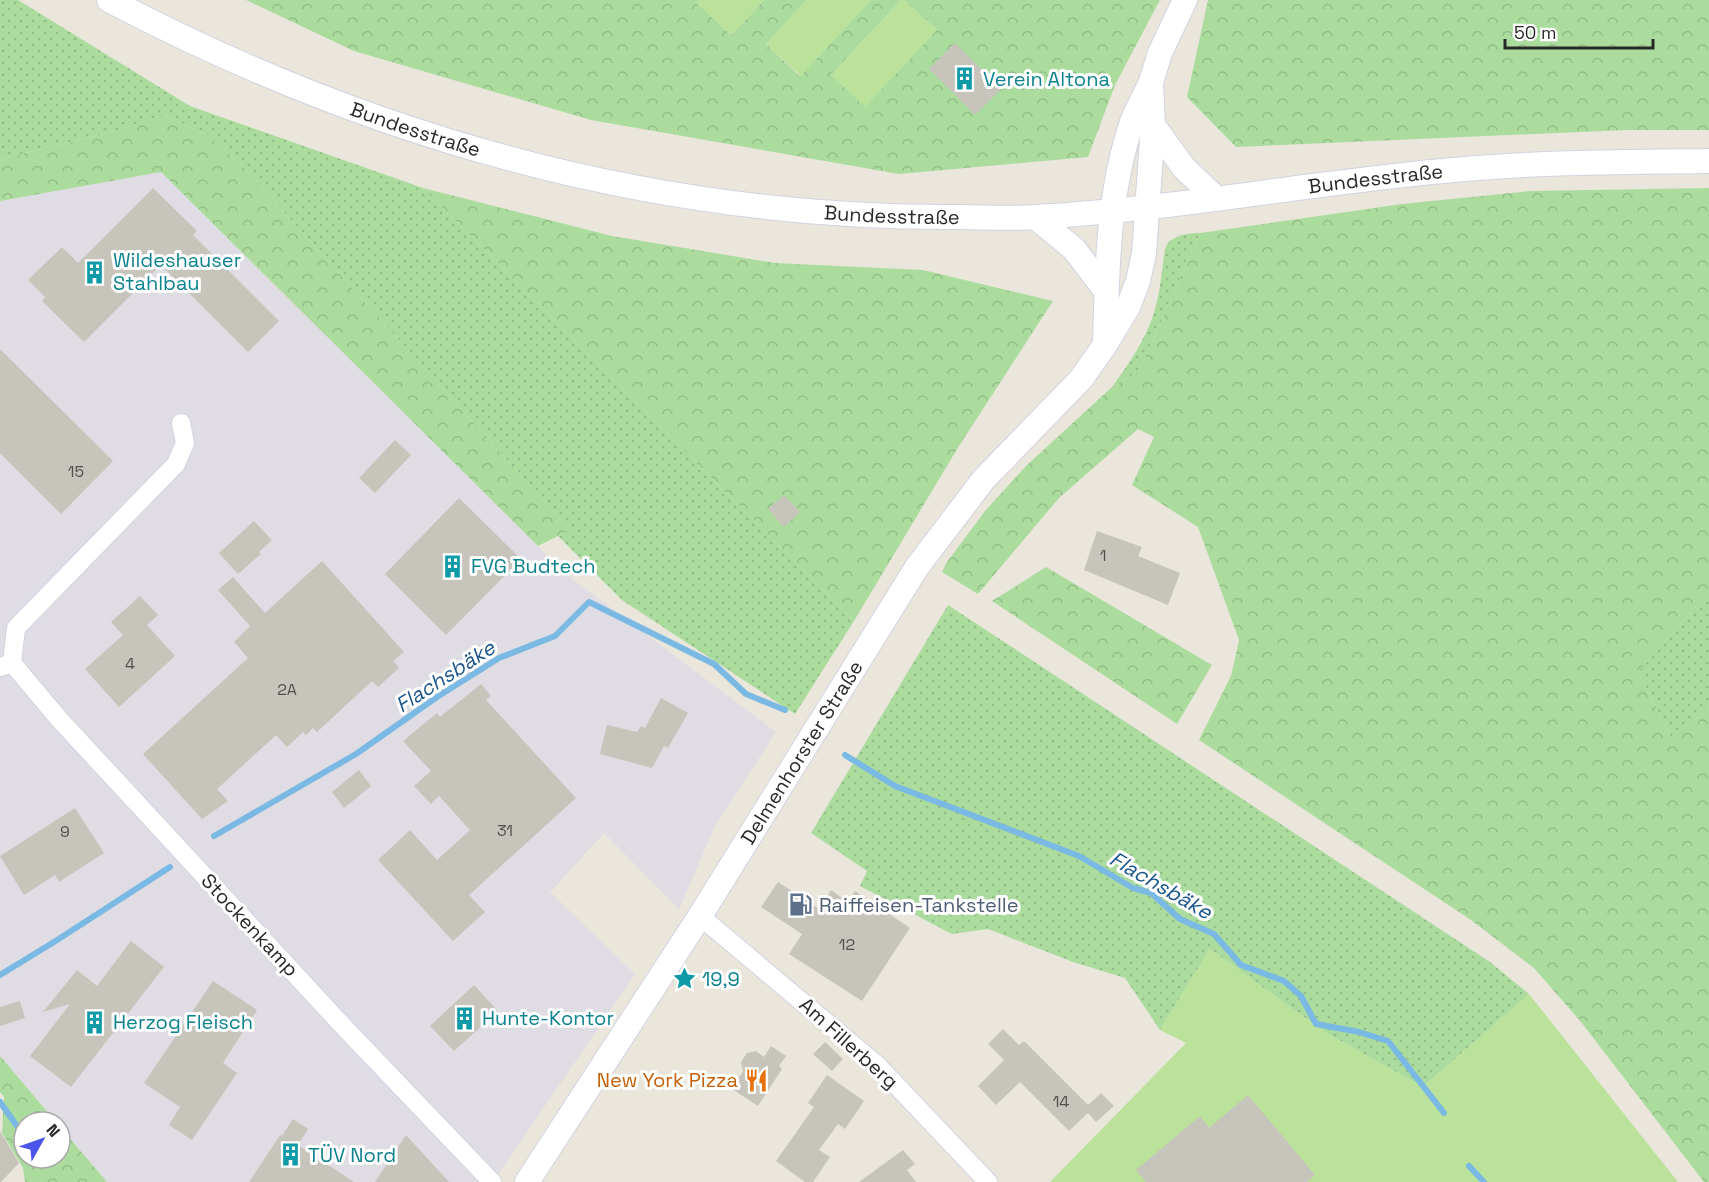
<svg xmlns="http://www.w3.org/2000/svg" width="1709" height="1182" font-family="'Space Grotesk',sans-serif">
  <defs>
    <pattern id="grass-dots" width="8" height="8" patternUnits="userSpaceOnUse" patternTransform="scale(1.5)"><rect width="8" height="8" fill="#abdc9e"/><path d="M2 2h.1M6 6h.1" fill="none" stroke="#93bd88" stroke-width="1.8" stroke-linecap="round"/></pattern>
    <pattern id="forest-crowns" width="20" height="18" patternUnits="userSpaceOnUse" patternTransform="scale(1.5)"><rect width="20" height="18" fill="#abdc9e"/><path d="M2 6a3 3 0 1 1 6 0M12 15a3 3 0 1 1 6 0" fill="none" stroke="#93bd88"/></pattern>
  </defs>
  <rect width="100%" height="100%" fill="#eae6dc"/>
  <path fill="#dfdce3" d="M161 172 567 575 776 732 715 826 679 909 604 833 550 892 635 974 493 1182H107L60 1127V1122H56L0 1056V201Z"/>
  <path fill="url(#grass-dots)" d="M0 0H18L190 106 423 188 854 621 795 714 622 600 558 536 570 530 238 161 207 135 164 115 115 131 0 159Z
    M1194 233H1200L1139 371 1112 387C1130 362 1149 335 1156 305 1161 287 1162 267 1165 249L1169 241 1181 235Z
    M1709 591V709L1671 737 1638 672Z
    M948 605 1490 962 1529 994 1423 1087 1326 1033 1210 949 1160 1030 1125 978 1073 962 988 929 952 934 860 886 867 871 811 833Z"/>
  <path fill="url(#forest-crowns)" d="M246 0H700L697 3 731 35 764 0H807L766 44 800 76 871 0H901L831 75 937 30 904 0H1160L1115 85 1088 157 899 174 591 120 354 51Z
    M1208 0H1709V130H1626L1236 147 1187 97Z
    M164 115 207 135 238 161 570 530 538 546 161 172 0 201V159L115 131Z
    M423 188 612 236 775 263 923 270 1053 301 959 446 854 621Z
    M1709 188V591L1638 672 1671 737 1709 709V1182H1704L1581 1022 1534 968 1471 920 1199 740 1231 676 1239 640 1198 527 1132 485 1154 437 1138 429 1059 498 978 594 942 572 947 562 985 511 1026 466 1112 387 1139 371 1200 233 1402 204 1530 191Z
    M1046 567 1212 665 1177 724 992 601Z
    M0 1056 56 1122H24V1158H60V1127L107 1182H25L23 1168 2 1133 4 1097 0 1092Z"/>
  <path fill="#bae29a" d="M700 0H764L731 35 696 3Z
    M807 0H871L801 76 766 44Z
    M901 0H904L937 30 865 107 831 75Z
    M1210 949 1326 1033 1423 1087 1529 994 1678 1182H1050L1186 1043 1160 1030Z"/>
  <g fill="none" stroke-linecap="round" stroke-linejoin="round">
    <path stroke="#79b9e3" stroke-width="6" d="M845 755 895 786 1079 856 1133 888 1151 893 1180 919 1214 934 1241 965 1284 981 1301 996 1316 1024 1359 1032 1388 1041 1444 1113
      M214 836 356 754 437 697 499 658 555 636 589 602 714 664 746 694 785 710
      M0 975 54 942 170 867
      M0 1102 24 1136
      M1469 1166 1484 1182"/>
  </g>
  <path fill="#c6c4bb" d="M955 43 1001 89 975 115 929 69Z
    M153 188 197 231 193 235 279 321 248 352 161 265 84 342 42 301 45 297 28 280 62 247 78 263Z
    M0 349 113 461 61 514 0 453Z
    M395 440 411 455 375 493 359 478Z
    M784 495 800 512 784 527 768 509Z
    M459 498 521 559 446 635 385 574Z
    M254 521 272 540 259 552 261 554 238 574 219 553Z
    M1097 531 1142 547 1138 556 1180 573 1168 605 1084 570Z
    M322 561 404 652 393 661 399 668 378 687 372 681 317 732 313 728 306 735 303 732 287 747 276 735 217 789 228 801 202 819 143 754 248 658 234 642 250 626 218 590 233 577 265 613Z
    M140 596 158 615 147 625 175 656 119 707 85 669 123 635 111 622Z
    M481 684 491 696 486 700 576 798 469 895 485 912 453 941 378 860 410 830 437 860 470 830 439 796 431 804 414 786 431 771 403 741 437 713 440 717Z
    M661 698 688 713 668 748 664 746 652 768 600 754 607 725 637 732 641 726 645 728Z
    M359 770 371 786 344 808 332 792Z
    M75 808 104 853 59 882 55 875 24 895 0 856Z
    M778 882 819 909 831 890 848 902 855 891 910 928 862 1001 789 954 802 934 761 907Z
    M131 941 164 967 71 1087 30 1056 70 1004 43 1012 77 970 97 986Z
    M213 981 257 1010 223 1063 237 1073 192 1140 169 1125 180 1107 144 1083Z
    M474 985 498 1011 454 1051 430 1026Z
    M20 1001 25 1018 0 1026V1007Z
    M1003 1029 1019 1045 1024 1041 1088 1105 1101 1093 1114 1106 1096 1122 1088 1113 1069 1131 1020 1082 996 1105 978 1086 1004 1060 988 1044Z
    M825 1042 843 1059 832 1071 813 1054Z
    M771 1046 786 1056 779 1066 782 1069 758 1106 732 1089 743 1071 741 1062 747 1053 756 1051 764 1057Z
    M827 1075 864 1101 845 1129 838 1124 819 1150 830 1157 813 1182H805L776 1161 814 1107 808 1103Z
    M1248 1095 1315 1175 1307 1182H1146L1136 1170 1200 1116 1209 1128Z
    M293 1119 308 1129 298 1145 354 1182H249L280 1135 282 1136Z
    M0 1131 19 1163 1 1182H0Z
    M406 1135 449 1182H375Z
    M903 1150 915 1164 907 1170 916 1182H859Z"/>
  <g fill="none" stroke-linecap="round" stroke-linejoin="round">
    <defs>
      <path id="street" d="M12 663 16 628 176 464 185 443 181 423
        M0 667 12 663 59 719 160 828 341 1024 492 1182
        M700 916 877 1065 988 1182"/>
      <g id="secondary">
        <path id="s1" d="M109 0C372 138 656 218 954 217 981 217 1009 219 1036 217 1176 209 1314 182 1454 170 1539 162 1624 162 1709 161"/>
        <path d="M1153 125 1184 168 1217 199"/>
        <path d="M1035 217 1074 249 1106 291"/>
        <path d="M1105 343C1107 269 1108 193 1132 122 1137 109 1144 97 1150 84"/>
        <path id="s2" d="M527 1182 700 916 917 567 984 479 1081 379 1105 345 1128 307 1138 281 1144 254 1153 125 1151 82 1160 53 1185 0"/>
      </g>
    </defs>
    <use href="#street" stroke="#d2d3e1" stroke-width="20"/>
    <use href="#secondary" stroke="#d2d3e1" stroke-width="26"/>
    <use href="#street" stroke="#fff" stroke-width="18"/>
    <use href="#secondary" stroke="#fff" stroke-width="24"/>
  </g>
  <defs>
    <symbol id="building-bare" viewBox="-9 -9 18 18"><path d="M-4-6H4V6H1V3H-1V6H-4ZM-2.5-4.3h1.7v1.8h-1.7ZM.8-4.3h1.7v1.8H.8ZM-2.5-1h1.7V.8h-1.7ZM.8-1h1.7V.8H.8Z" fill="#0f9aa8" stroke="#fff" stroke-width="2.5" paint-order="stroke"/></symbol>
    <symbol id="fuel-bare" viewBox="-9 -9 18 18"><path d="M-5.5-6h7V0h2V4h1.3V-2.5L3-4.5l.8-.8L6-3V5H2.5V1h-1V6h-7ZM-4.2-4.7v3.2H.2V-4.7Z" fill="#5c6f8a" stroke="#fff" stroke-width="2.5" paint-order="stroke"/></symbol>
    <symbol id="sight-bare" viewBox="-9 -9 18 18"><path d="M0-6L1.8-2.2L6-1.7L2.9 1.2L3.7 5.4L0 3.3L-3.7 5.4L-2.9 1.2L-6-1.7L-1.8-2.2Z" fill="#0f9aa8" stroke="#fff" stroke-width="2.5" paint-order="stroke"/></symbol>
    <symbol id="restaurant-bare" viewBox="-9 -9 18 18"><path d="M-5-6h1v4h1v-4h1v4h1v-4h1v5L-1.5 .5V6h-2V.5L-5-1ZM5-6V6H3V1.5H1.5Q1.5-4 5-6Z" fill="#e8710a" stroke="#fff" stroke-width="2.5" paint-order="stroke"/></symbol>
  </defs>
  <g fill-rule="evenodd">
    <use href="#building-bare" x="948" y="62" width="33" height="33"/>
    <use href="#building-bare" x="78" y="256" width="33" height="33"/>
    <use href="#building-bare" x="436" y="550" width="33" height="33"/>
    <use href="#fuel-bare" x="784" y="888" width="33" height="33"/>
    <use href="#sight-bare" x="668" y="962" width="33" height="33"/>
    <use href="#building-bare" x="448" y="1002" width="33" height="33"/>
    <use href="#building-bare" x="78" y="1006" width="33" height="33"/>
    <use href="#restaurant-bare" x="740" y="1064" width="33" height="33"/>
    <use href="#building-bare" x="274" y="1138" width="33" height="33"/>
  </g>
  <g text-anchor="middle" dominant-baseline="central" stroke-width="6" stroke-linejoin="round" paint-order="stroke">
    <g font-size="16" fill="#50504e">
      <text x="76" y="471">15</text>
      <text x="1103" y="555">1</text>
      <text x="130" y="663">4</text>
      <text x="287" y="689">2A</text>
      <text x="505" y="830">31</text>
      <text x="65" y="831">9</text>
      <text x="847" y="944">12</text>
      <text x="1061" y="1101">14</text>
    </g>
    <g font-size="20" fill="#0d838f" stroke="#fff" text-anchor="start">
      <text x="983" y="79">Verein Altona</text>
      <text x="113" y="260">Wildeshauser<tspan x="113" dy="23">Stahlbau</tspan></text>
      <text x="471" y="566">FVG Budtech</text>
      <text x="702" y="979">19,9</text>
      <text x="482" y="1018">Hunte-Kontor</text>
      <text x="113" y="1022">Herzog Fleisch</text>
      <text x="308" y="1155">TÜV Nord</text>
    </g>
    <g font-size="20" fill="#292929" stroke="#fff">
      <text stroke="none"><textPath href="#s1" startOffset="333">Bundesstraße</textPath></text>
      <text stroke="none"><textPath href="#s1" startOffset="1305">Bundesstraße</textPath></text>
      <text stroke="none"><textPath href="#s1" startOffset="819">Bundesstraße</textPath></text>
      <text stroke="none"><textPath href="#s2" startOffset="510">Delmenhorster Straße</textPath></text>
      <text transform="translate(250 925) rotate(47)">Stockenkamp</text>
      <text transform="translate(849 1043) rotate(42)">Am Fillerberg</text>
    </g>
    <g font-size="20" fill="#4e5e75" stroke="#fff" text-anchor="start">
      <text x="819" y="905">Raiffeisen-Tankstelle</text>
    </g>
    <g font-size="20" fill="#c56008" stroke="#fff" text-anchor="end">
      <text x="738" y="1080">New York Pizza</text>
    </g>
    <g font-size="21" font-style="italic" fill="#1a568d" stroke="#fff">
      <text transform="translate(445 676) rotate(-33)">Flachsbäke</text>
      <text transform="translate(1161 885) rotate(30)">Flachsbäke</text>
    </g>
  </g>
  <g transform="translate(42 1140) rotate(50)"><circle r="28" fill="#ffffff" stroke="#a9a9a9" stroke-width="1.5"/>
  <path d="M0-4.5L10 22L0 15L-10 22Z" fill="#4b54e9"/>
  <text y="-9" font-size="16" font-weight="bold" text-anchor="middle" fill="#292929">N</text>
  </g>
  <path d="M1505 39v9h148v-9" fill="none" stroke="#292929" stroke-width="3"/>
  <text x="1514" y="39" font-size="18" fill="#292929" stroke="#ffffff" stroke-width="4.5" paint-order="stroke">50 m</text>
</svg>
